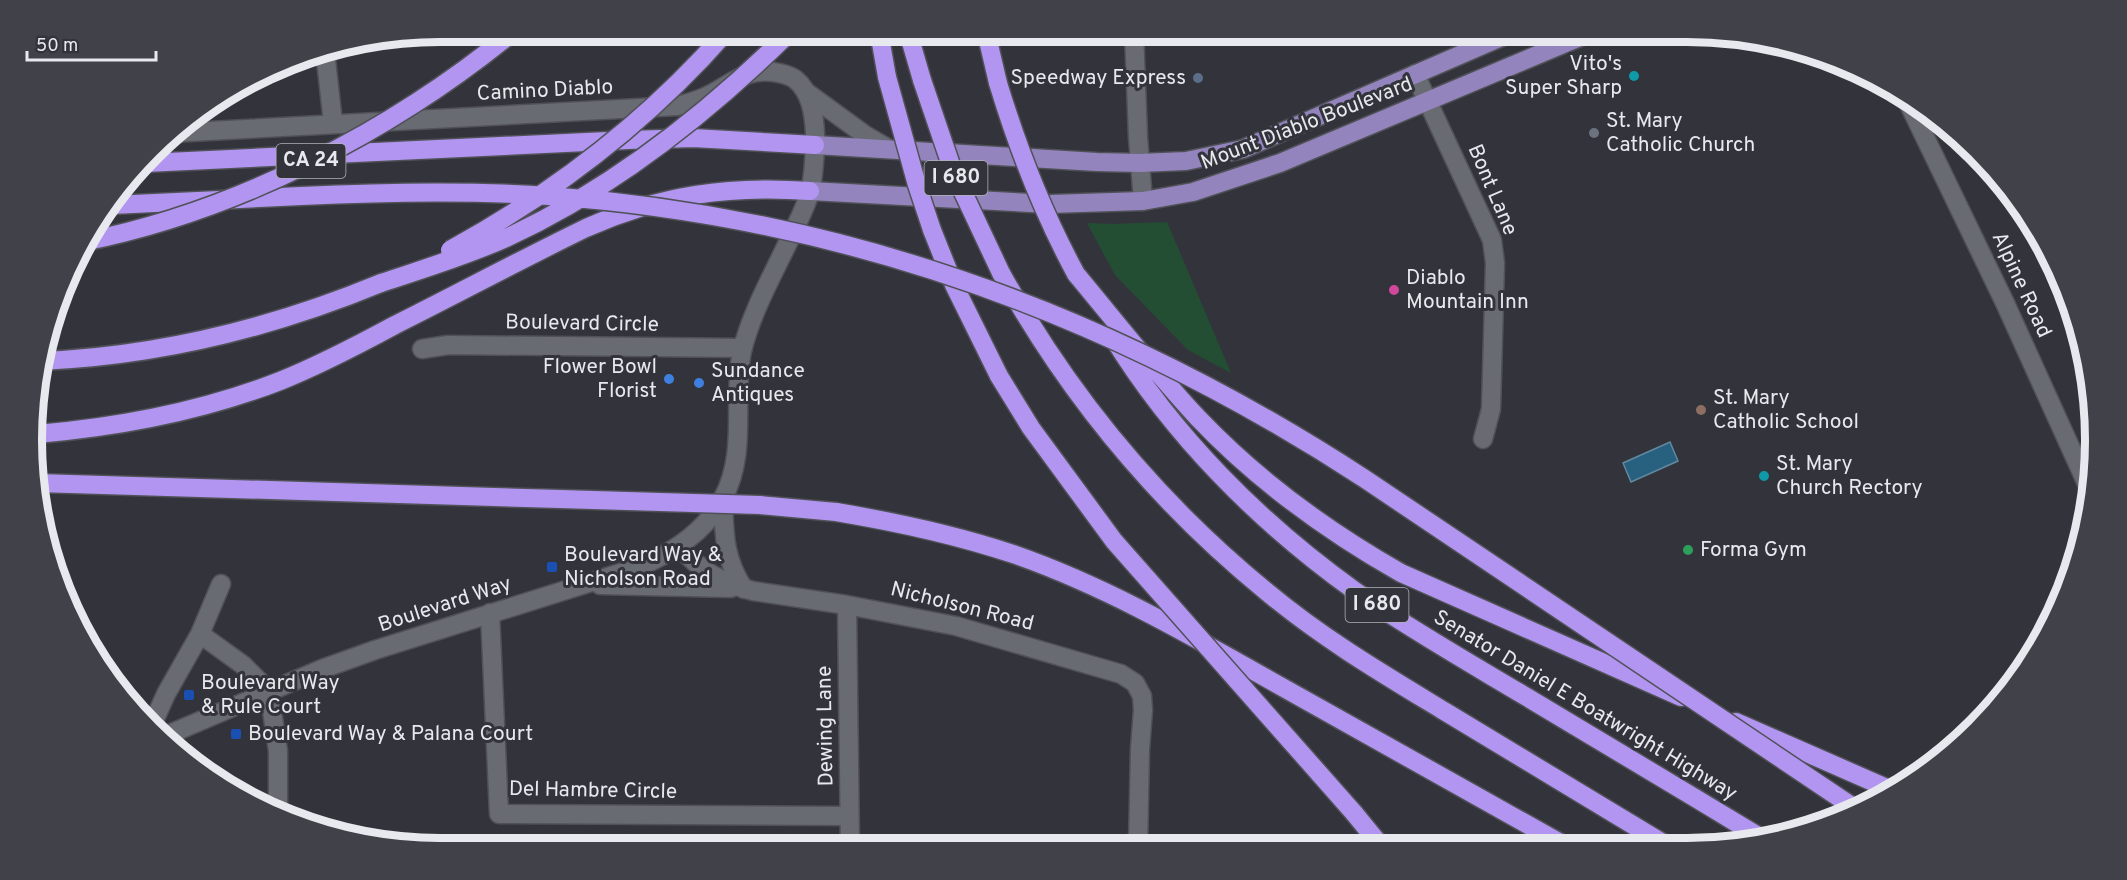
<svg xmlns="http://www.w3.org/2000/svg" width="2127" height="880" font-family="Overpass,sans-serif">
  <rect width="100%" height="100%" fill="#33343b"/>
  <path fill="#244e34" d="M1167 222 1231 373 1188 350 1115 275 1087 223 1113 224Z"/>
  <path fill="#286080" stroke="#6289a1" stroke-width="1.5" d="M1670 442 1678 461 1631 482 1623 463Z"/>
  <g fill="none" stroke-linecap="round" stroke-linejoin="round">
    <defs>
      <path id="minor" d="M1134 32 1138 137 1143 201
        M325 51 333 123
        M1415 74 1492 240 1495 263 1491 409 1483 439
        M806 92 865 135 889 149
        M1905 96 2005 303 2092 495
        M422 349 448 345 743 348
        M723 499C724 534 724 559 744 589
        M679 546C699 570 722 583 753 591L847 605 956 626 1121 674 1135 683 1142 696 1143 710 1140 749 1138 847
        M600 585 731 588
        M847 605 850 847
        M490 613 499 814 849 816
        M200 634 243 665 269 691 278 751V810
        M153 723 166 694 200 634 221 584
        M165 736 322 669 375 650 636 568C671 554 705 532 723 498 748 452 732 400 742 351 752 310 775 271 792 234 799 220 806 206 810 192 814 174 815 151 815 133 814 114 811 92 795 79 789 75 780 73 773 72 745 69 734 82 711 94 700 100 689 103 677 106L171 133"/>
      <path id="major" d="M815 145 1097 162 1140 163 1186 161 1243 149 1513 32
        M810 191 1050 204 1143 201 1193 192 1280 163 1592 32"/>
      <path id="highway" d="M879 32 887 77
        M908 32 922 80
        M986 32 998 83
        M146 163 628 140 693 138 815 145
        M112 205 301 196
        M932 230 954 285 999 376
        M1001 273C1069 396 1158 503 1267 592 1322 638 1383 674 1444 711 1518 756 1592 800 1666 845
        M1076 274C1116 322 1155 372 1198 418 1257 480 1327 531 1401 573L1681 697
        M1112 336C1173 436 1260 523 1355 591 1410 629 1468 662 1525 696 1605 744 1684 791 1763 839
        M41 361C159 356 272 328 381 283
        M37 434C119 427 203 411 280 381 320 365 358 345 395 325 459 293 522 259 586 228 660 195 730 185 810 191
        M38 483 560 499
        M836 512C896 522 956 535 1013 554 1108 587 1195 638 1282 687 1376 740 1470 793 1564 845
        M1736 722 1889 789
        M1354 813 1381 846"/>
    </defs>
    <use href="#minor" stroke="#505157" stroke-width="21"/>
    <use href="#major" stroke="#505157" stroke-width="21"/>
    <use href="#highway" stroke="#505157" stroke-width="21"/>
    <use href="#minor" stroke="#696b73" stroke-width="18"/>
    <use href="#major" stroke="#9484be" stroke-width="18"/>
    <use href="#highway" stroke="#b195f0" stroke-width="18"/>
    <defs>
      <path id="highway-bridge" d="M887 77 917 185 932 230
        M922 80 953 171 1001 273
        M998 83C1018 149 1043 213 1076 274
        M301 196C383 192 466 190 549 196 845 217 1117 317 1365 479L1856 809
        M83 242C238 211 392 131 513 32
        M450 250C554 193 648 121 726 32
        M381 283C423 269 466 256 506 238 612 189 707 114 790 32
        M999 376 1031 428 1114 541 1354 813
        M560 499 760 505 836 512"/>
    </defs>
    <use href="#highway-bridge" stroke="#505157" stroke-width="21" stroke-linecap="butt"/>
    <use href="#highway-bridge" stroke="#b195f0" stroke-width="18"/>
  </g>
  <g fill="#0f9aa8" stroke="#33343b" stroke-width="2">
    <circle cx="1634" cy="76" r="6"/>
    <circle cx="1764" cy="476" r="6"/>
  </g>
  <circle fill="#5c6f8a" stroke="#33343b" stroke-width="2" cx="1198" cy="78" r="6"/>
  <circle fill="#6b7280" stroke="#33343b" stroke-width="2" cx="1594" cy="133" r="6"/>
  <circle fill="#d1479c" stroke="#33343b" stroke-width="2" cx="1394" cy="290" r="6"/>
  <g fill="#3f7fe0" stroke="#33343b" stroke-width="2">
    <circle cx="669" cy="379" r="6"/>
    <circle cx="699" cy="383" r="6"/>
  </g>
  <circle fill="#8d6e63" stroke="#33343b" stroke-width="2" cx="1701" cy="410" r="6"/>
  <circle fill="#2e9e5b" stroke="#33343b" stroke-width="2" cx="1688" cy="550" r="6"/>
  <g fill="#1a4fb4" stroke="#33343b" stroke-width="2">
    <rect x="546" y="561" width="12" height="12" rx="3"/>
    <rect x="183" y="689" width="12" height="12" rx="3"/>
    <rect x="230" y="728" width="12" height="12" rx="3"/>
  </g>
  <g text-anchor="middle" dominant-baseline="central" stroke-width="6" stroke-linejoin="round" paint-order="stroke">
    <g fill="#33343b" stroke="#b2b3b8" stroke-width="1.5">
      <rect x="276.5" y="144" width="69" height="34" rx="4.5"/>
      <rect x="924.5" y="161" width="63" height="34" rx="4.5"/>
      <rect x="1345.5" y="588" width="63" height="34" rx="4.5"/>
    </g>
    <g font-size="20" font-weight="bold" fill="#e8e9ee">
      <text x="311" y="161">CA 24</text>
      <text x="956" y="178">I 680</text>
      <text x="1377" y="605">I 680</text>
    </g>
    <g font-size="21" fill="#e8e9ee" stroke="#33343b" text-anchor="start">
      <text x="1622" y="64" text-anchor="end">Vito's<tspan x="1622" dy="24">Super Sharp</tspan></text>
      <text x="1186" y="78" text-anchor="end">Speedway Express</text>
      <text x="1606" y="121">St. Mary<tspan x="1606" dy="24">Catholic Church</tspan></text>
      <text x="1406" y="278">Diablo<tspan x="1406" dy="24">Mountain Inn</tspan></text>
      <text x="657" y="367" text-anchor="end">Flower Bowl<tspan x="657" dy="24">Florist</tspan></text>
      <text x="711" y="371">Sundance<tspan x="711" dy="24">Antiques</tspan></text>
      <text x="1713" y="398">St. Mary<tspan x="1713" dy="24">Catholic School</tspan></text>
      <text x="1776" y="464">St. Mary<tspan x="1776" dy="24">Church Rectory</tspan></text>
      <text x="1700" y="550">Forma Gym</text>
      <text x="564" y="555">Boulevard Way &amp;<tspan x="564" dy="24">Nicholson Road</tspan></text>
      <text x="201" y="683">Boulevard Way<tspan x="201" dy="24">&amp; Rule Court</tspan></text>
      <text x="248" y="734">Boulevard Way &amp; Palana Court</text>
    </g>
    <g font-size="21" fill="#e8e9ee" stroke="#33343b">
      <text transform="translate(545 91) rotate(-3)">Camino Diablo</text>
      <text transform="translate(1307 124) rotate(-21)">Mount Diablo Boulevard</text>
      <text transform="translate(1492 190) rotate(67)">Bont Lane</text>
      <text transform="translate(2021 285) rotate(65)">Alpine Road</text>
      <text transform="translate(582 324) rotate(1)">Boulevard Circle</text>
      <text transform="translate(445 605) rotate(-18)">Boulevard Way</text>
      <text transform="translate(962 607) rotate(14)">Nicholson Road</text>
      <text transform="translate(1585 706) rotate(31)">Senator Daniel E Boatwright Highway</text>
      <text transform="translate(826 726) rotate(-91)">Dewing Lane</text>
      <text transform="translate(593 791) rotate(1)">Del Hambre Circle</text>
    </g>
  </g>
  <path d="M0 0H2127V880H0ZM440 42H1687A398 398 0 0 1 2085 440V440A398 398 0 0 1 1687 838H440A398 398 0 0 1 42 440V440A398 398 0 0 1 440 42Z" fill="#414249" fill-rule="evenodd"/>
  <path fill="none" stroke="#e8e9ee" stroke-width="8" d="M440 42H1687A398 398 0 0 1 2085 440V440A398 398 0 0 1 1687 838H440A398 398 0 0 1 42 440V440A398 398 0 0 1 440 42Z"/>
  <path d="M27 51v9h129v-9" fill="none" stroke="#e8e9ee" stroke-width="3"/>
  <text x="36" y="51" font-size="18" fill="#e8e9ee" stroke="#33343b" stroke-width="4.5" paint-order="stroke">50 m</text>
</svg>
